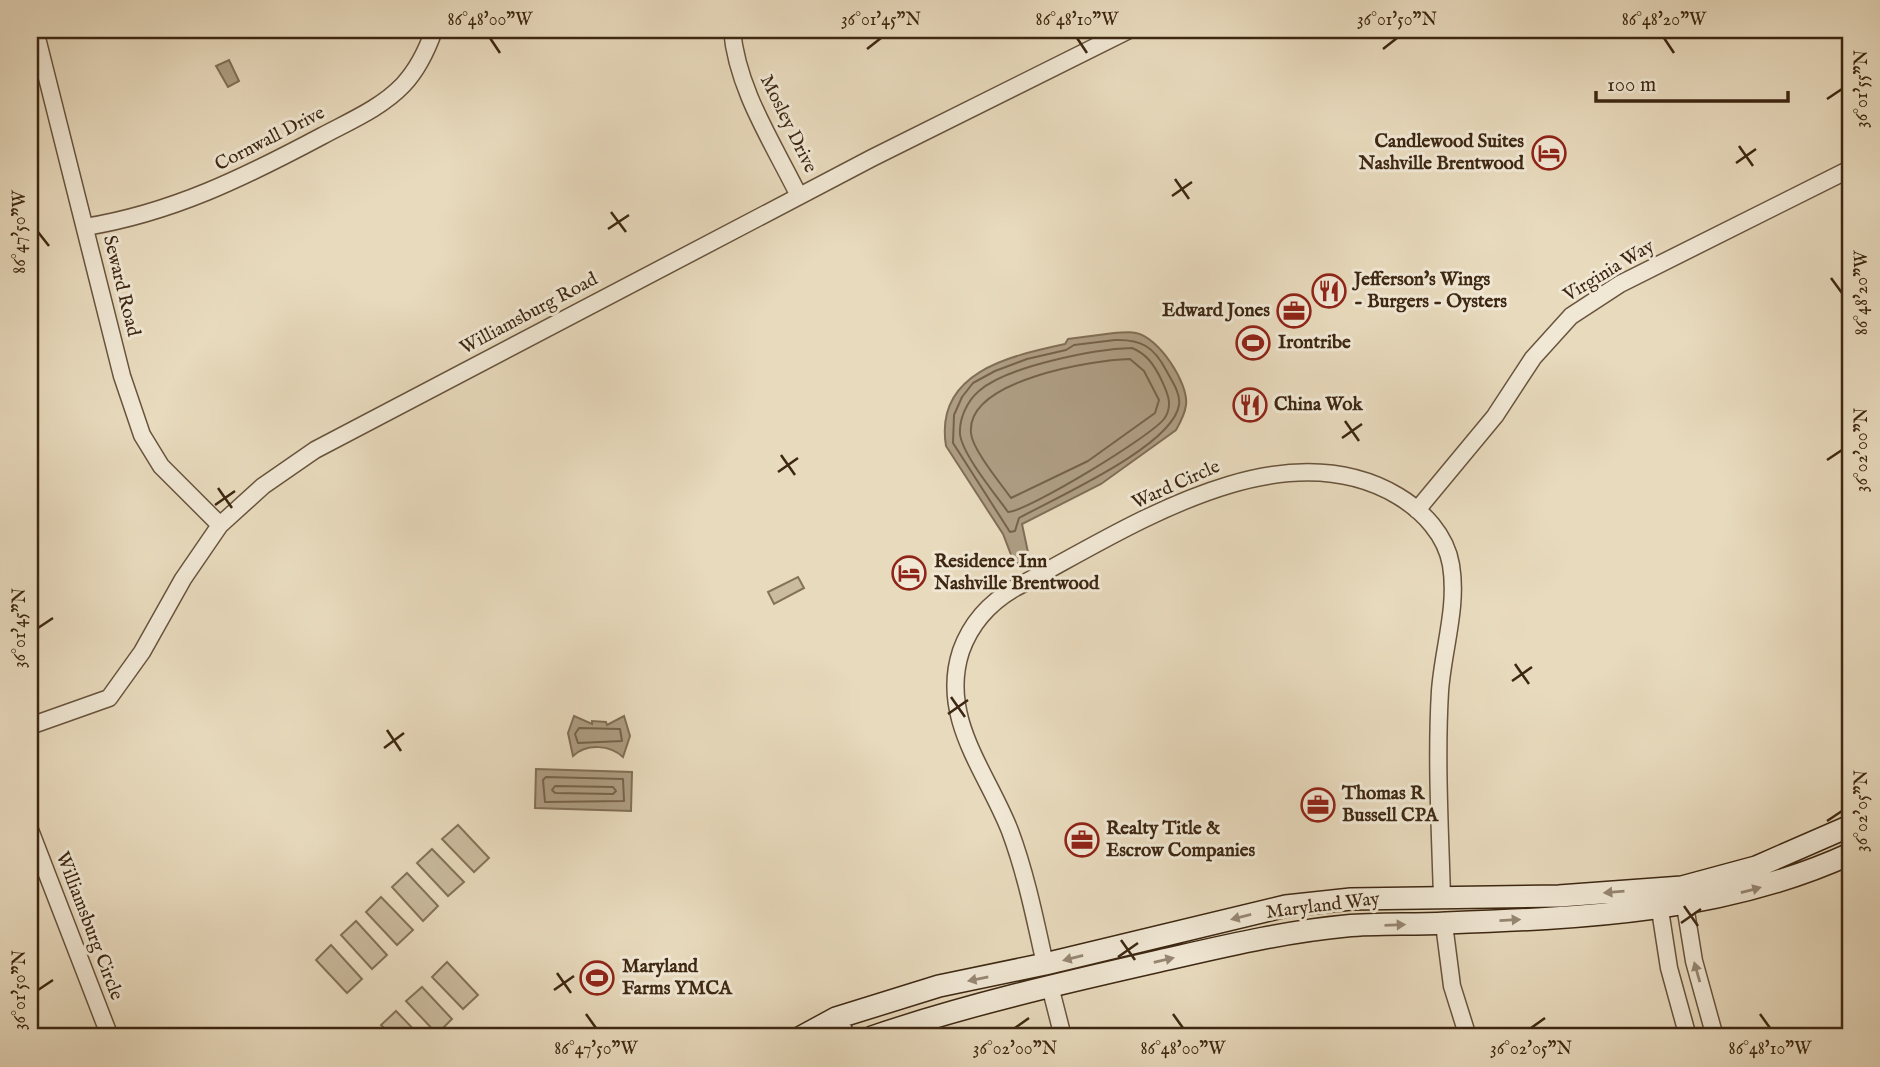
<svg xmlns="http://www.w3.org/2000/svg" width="1880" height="1067" font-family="'IM FELL English',serif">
  <rect width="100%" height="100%" fill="#e8dabd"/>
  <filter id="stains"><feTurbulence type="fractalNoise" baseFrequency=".00286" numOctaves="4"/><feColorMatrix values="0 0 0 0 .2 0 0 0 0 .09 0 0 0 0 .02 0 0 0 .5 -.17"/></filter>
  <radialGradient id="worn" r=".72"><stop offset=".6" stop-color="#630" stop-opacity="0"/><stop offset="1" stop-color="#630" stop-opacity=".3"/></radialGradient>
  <path fill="#cbbca0" stroke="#847259" stroke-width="2" d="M798 577 804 588 774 604 768 592Z
    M458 825 489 858 474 872 442 839Z
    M432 849 464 882 448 896 417 863Z
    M407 873 438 906 423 921 392 887Z
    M381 897 413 930 397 945 366 912Z
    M356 921 387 955 372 969 341 935Z
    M331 945 362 979 347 993 316 960Z
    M447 962 478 995 463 1009 432 977Z
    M422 987 452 1019 437 1034 406 1001Z
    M396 1011 421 1037H392L381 1025Z"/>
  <path fill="#ae9d83" stroke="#816e56" stroke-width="2" d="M229 60 239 81 228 87 216 66Z
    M1114 333C1121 333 1129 331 1136 333 1158 337 1189 383 1186 405 1185 413 1180 423 1176 430L1101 484 1022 524 1029 557 1015 565 1003 534 946 446C934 372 1010 356 1065 344L1068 339Z
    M574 716 592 724V721L606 722 607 725 624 716 630 736 623 757C610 745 587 743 573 756L568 733Z
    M536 769 632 772 631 811 535 808Z"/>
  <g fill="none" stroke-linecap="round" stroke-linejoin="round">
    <path stroke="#76624a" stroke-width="2" d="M1115 340C1141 339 1154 347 1166 370 1171 380 1181 393 1179 405 1173 446 1055 498 1019 518L1015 531 1010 532 953 443 954 415 962 397 973 383 995 371 1027 359 1066 350 1074 345Z
      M1132 348C1147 354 1154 365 1161 379 1167 392 1174 405 1164 419 1150 437 1028 511 1008 512 995 494 962 454 960 434 959 419 967 401 979 391 1007 366 1096 349 1132 348Z
      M1130 359 1144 371 1159 400 1155 413 1088 461 1011 498C1001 484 972 449 971 433 966 380 1093 360 1130 359Z
      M579 728 620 729 622 741 578 743 575 734Z
      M546 777 623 779 624 801 545 802 543 780Z
      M555 786 613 787 616 791 613 794 555 793 552 790Z"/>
    <defs>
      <path id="minor" d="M35 30 122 376 142 435 161 466 220 525
        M732 30C737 89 773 143 799 196
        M85 227C172 213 245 177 322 136 350 121 381 108 403 85 418 69 427 50 434 30
        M1417 510 1495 416 1533 358 1571 316 1620 284 1850 169
        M30 726 109 698 142 652 183 579 220 525 263 486 315 450 872 158 1129 30
        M30 830 110 1037
        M1683 893 1694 961 1715 1037
        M1658 897 1669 968 1688 1037
        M1444 924 1452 986 1468 1037
        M1045 964C1035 919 1026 874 1010 831 987 772 939 718 961 651 971 623 989 603 1015 588 1121 533 1277 424 1398 496 1423 511 1446 535 1451 565 1458 607 1443 649 1440 691 1436 759 1440 829 1442 897
        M1050 986 1063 1037"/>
      <path id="secondary" d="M836 1018 844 1037
        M801 1037 836 1018 939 986 1045 964 1286 906 1351 899 1559 896 1682 887 1756 867 1850 826
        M872 1037C966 1005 1062 983 1159 961 1221 947 1282 932 1346 926 1379 923 1413 925 1446 923 1584 918 1723 912 1850 854"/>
    </defs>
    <use href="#minor" stroke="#68543d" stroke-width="19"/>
    <use href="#secondary" stroke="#3d2712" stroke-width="24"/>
    <use href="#minor" stroke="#f0e7d4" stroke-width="16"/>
    <use href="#secondary" stroke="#f0e7d4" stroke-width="21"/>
  </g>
  <defs><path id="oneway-solid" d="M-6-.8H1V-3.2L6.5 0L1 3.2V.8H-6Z" transform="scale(1.75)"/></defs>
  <g fill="#968773">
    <use href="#oneway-solid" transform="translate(1751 890) rotate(-15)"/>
    <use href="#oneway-solid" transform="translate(1614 892) rotate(175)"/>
    <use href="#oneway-solid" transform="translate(1241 917) rotate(166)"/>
    <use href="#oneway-solid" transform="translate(1510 920) rotate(-3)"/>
    <use href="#oneway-solid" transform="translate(1395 925) rotate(-2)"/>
    <use href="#oneway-solid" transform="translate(1073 958) rotate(166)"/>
    <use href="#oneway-solid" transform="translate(1164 960) rotate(-13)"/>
    <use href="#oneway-solid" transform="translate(1697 972) rotate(-106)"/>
    <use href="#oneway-solid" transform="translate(978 979) rotate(169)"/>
  </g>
  <path fill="none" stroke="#3d2712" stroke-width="2.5" d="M490 38 500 53M1077 38 1087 53M1664 38 1674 53M867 49 881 38M1383 49 1397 38M1827 99 1842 89M1739 146 1753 166M1736 163 1756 149M1175 179 1189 199M1172 196 1192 182M611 212 626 232M608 229 629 215M38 232 49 246M1831 278 1842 293M1345 421 1359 441M1342 438 1362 424M781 455 795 475M1827 460 1842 450M778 472 798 458M218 488 232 508M215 505 235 491M38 628 53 618M1515 664 1529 684M1512 681 1532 667M951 697 965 717M948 714 968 700M387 730 401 751M384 748 404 733M1827 821 1842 811M1684 906 1698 926M1681 923 1701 909M1121 940 1135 960M1118 957 1138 943M557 973 571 993M38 990 53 980M554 990 574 976M586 1014 596 1028M1173 1014 1183 1028M1760 1014 1770 1028M1015 1028 1029 1018M1531 1028 1545 1018"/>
  <defs>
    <symbol id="hotel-ring" viewBox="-11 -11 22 22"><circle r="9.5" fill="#f0e7d4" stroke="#8f2418" stroke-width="1.5"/><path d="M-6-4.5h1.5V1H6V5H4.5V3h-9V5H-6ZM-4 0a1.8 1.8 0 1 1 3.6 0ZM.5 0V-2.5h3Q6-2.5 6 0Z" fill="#8f2418"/></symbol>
    <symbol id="restaurant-ring" viewBox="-11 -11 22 22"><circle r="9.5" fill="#f0e7d4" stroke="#8f2418" stroke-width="1.5"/><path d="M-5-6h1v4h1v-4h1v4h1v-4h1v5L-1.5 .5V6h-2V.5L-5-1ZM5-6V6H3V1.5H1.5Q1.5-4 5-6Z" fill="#8f2418"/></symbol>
    <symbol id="office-ring" viewBox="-11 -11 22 22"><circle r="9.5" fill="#f0e7d4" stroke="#8f2418" stroke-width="1.5"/><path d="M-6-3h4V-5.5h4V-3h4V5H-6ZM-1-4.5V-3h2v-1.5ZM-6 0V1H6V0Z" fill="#8f2418"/></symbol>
    <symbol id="stadium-ring" viewBox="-11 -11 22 22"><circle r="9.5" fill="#f0e7d4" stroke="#8f2418" stroke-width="1.5"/><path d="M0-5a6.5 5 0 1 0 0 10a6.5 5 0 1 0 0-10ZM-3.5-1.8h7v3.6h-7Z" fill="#8f2418"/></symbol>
  </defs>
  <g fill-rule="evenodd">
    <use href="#hotel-ring" x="1530" y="134" width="38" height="38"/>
    <use href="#restaurant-ring" x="1310" y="272" width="38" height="38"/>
    <use href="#office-ring" x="1275" y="292" width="38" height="38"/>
    <use href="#stadium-ring" x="1234" y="324" width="38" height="38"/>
    <use href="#restaurant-ring" x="1231" y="386" width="38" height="38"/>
    <use href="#hotel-ring" x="890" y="554" width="38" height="38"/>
    <use href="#office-ring" x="1299" y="786" width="38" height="38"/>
    <use href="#office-ring" x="1063" y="821" width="38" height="38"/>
    <use href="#stadium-ring" x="578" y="959" width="38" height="38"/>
  </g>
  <g text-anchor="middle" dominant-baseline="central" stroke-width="6" stroke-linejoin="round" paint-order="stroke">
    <g font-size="19" fill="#3d2712" stroke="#f0e7d4">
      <text transform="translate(788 124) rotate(64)">Mosley Drive</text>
      <text transform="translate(270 139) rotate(-27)">Cornwall Drive</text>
      <text transform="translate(1609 271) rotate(-31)">Virginia Way</text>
      <text transform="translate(121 286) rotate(76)">Seward Road</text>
      <text transform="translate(529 314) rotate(-28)">Williamsburg Road</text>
      <text transform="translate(1176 485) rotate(-24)">Ward Circle</text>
      <text transform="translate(1323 906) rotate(-7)">Maryland Way</text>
      <text transform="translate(89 926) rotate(69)">Williamsburg Circle</text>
    </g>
    <g font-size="19" font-weight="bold" fill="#3d2712" stroke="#f0e7d4" text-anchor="start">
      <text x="1524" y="142" text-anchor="end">Candlewood Suites<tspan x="1524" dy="22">Nashville Brentwood</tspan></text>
      <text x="1354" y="280">Jefferson's Wings<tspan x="1354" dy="22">- Burgers - Oysters</tspan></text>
      <text x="1270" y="311" text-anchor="end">Edward Jones</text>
      <text x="1278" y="343">Irontribe</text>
      <text x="1274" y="405">China Wok</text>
      <text x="934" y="562">Residence Inn<tspan x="934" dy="22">Nashville Brentwood</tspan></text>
      <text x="1342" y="794">Thomas R<tspan x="1342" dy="22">Bussell CPA</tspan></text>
      <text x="1106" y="829">Realty Title &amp;<tspan x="1106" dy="22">Escrow Companies</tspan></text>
      <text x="622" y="967">Maryland<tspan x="622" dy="22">Farms YMCA</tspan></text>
    </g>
  </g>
  <rect width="1880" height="1067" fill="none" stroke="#e8dabd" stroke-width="77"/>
  <path d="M1596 91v10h192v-10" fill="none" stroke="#3d2712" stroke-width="3.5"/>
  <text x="1607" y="91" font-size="21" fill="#3d2712" stroke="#f0e7d4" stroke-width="5" paint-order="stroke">100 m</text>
  <rect x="38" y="38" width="1804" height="990" fill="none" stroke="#3d2712" stroke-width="2.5"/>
  <g font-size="18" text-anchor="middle" fill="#3d2712">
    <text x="490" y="25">86°48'00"W</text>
    <text x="881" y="25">36°01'45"N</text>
    <text x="1077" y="25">86°48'10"W</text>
    <text x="1397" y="25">36°01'50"N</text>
    <text x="1664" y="25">86°48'20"W</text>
    <text transform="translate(1861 89) rotate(-90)" y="6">36°01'55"N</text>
    <text transform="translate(19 232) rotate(-90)" y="6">86°47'50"W</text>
    <text transform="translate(1861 293) rotate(-90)" y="6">86°48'20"W</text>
    <text transform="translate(1861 450) rotate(-90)" y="6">36°02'00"N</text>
    <text transform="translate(19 628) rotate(-90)" y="6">36°01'45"N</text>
    <text transform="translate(1861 811) rotate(-90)" y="6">36°02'05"N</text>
    <text transform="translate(19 990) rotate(-90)" y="6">36°01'50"N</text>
    <text x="596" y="1054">86°47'50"W</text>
    <text x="1015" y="1054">36°02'00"N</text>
    <text x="1183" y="1054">86°48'00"W</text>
    <text x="1531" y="1054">36°02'05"N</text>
    <text x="1770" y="1054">86°48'10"W</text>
  </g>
  <rect width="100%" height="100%" filter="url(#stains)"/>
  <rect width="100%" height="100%" fill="url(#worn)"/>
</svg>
